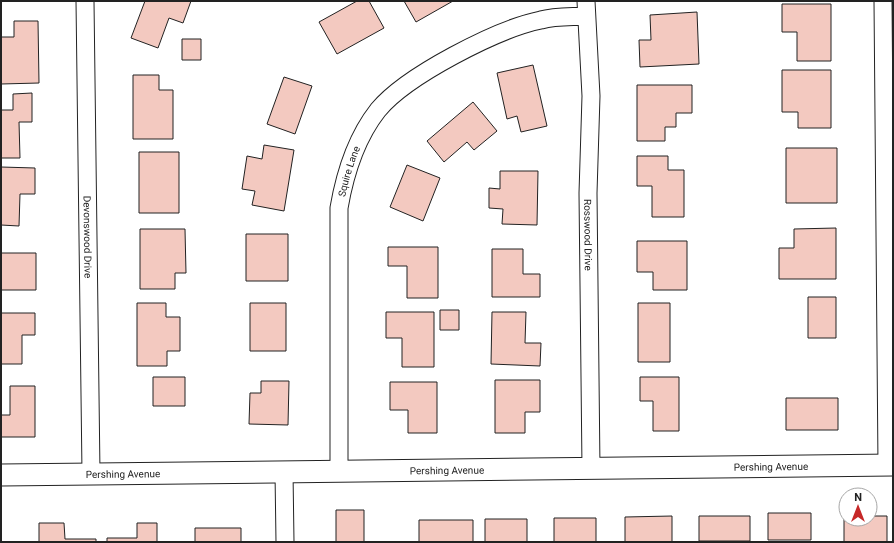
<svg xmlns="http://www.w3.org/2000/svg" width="894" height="543" font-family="Roboto,sans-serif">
  <rect width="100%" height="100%" fill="#fff"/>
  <path fill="#f3c9c0" stroke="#222" d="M145 1H191L183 23 169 18 158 48 131 38Z
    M357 1H369L384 28 337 54 319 22Z
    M404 1H453L416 22Z
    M782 4H831V61H797V32H782Z
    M697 12 699 64 640 67 639 40H651L650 15Z
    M14 21H38L39 83 1 84V37H14Z
    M182 39H201V60H182Z
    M533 65 547 126 521 132 517 116 507 119 497 73Z
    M782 70H831V128H798V112H782Z
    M133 75H159V90H173V139H133Z
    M284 77 312 86 295 134 267 124Z
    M637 85H692V113H676V127H665V141H637Z
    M32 93V122H19L20 158H1V110H13V94Z
    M473 102 497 131 474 150 467 142 444 162 427 141Z
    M264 145 294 150 284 211 252 205 255 191 242 189 247 156 262 159Z
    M786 148H837V203H786Z
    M139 152H179V213H139Z
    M637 156H668V170H684V217H652V186H637Z
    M407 165 440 178 423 221 390 207Z
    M1 167 35 168V194H20L19 226 1 225Z
    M500 171H538L537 225 502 224 503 209 489 208V188L500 189Z
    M836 228V279H779V248H794V229Z
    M140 229H185L186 273H175V289H140Z
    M246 234H288V281H246Z
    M637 241H687V290H653V272H637Z
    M388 247H438V298H407V266H388Z
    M492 249H523V274H540V297H492Z
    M1 253H36V290H1Z
    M808 297H836V338H808Z
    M137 303H166V317H180V351H167V366H137Z
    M250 303H286V351H250Z
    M638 303H670V362H638Z
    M440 310H459V330H440Z
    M386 312H434V367H402V338H386Z
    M492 312H526L525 343H541L540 366 491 364Z
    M1 313H35V335H22V364H1Z
    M153 377H185V406H153Z
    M640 377H679V431H653V401H640Z
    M495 380H540V412H525V433H495Z
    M261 381H289L288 425 249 424 250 393H261Z
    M390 382H437V433H408V410H390Z
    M10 386H35V437H1V415H10Z
    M786 398H838V430H786Z
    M336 510H364V542H336Z
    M768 513H811V540H768Z
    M672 516V542H625V517Z
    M699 516H750V541H699Z
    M844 516H846V519H870V516H887V542H844Z
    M554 518H596V542H554Z
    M485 519H527V542H485Z
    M419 520H473V542H419Z
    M39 523H64L65 539H96V542H39Z
    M137 523H157V542H107V538H137Z
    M195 528H241V542H195Z"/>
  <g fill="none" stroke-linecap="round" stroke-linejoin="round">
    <defs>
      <g id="minor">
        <path id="s1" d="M85 1 91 473"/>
        <path id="s2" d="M586 1 591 96 588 193 591 468"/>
        <path d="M883 1 887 465"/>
        <path d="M284 472 285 542"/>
        <path id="s3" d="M339 472V208C345 173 356 138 378 110 406 76 497 29 541 20 555 16 572 17 586 16"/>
      </g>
      <g id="tertiary">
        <path id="s4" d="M1 475 893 465"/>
      </g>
    </defs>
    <use href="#minor" stroke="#222" stroke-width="19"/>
    <use href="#tertiary" stroke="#222" stroke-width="23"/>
    <use href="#minor" stroke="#fff" stroke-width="17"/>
    <use href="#tertiary" stroke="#fff" stroke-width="21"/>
  </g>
  <g text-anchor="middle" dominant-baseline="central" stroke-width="3" stroke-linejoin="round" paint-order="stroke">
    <g font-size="10" fill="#222" stroke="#fff">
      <text stroke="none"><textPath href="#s3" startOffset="302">Squire Lane</textPath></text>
      <text stroke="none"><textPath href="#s2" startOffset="234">Rosswood Drive</textPath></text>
      <text stroke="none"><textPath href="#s1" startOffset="236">Devonswood Drive</textPath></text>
      <text stroke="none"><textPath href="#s4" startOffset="770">Pershing Avenue</textPath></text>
      <text stroke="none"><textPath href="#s4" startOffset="446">Pershing Avenue</textPath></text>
      <text stroke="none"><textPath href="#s4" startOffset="122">Pershing Avenue</textPath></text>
    </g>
  </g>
  <rect width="894" height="543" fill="none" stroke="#222222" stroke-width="4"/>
  <g transform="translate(858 507)"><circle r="19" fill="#ffffff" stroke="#a7a7a7"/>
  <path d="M0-3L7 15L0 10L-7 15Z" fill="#c62828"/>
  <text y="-6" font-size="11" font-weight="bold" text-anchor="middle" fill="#222222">N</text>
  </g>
</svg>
